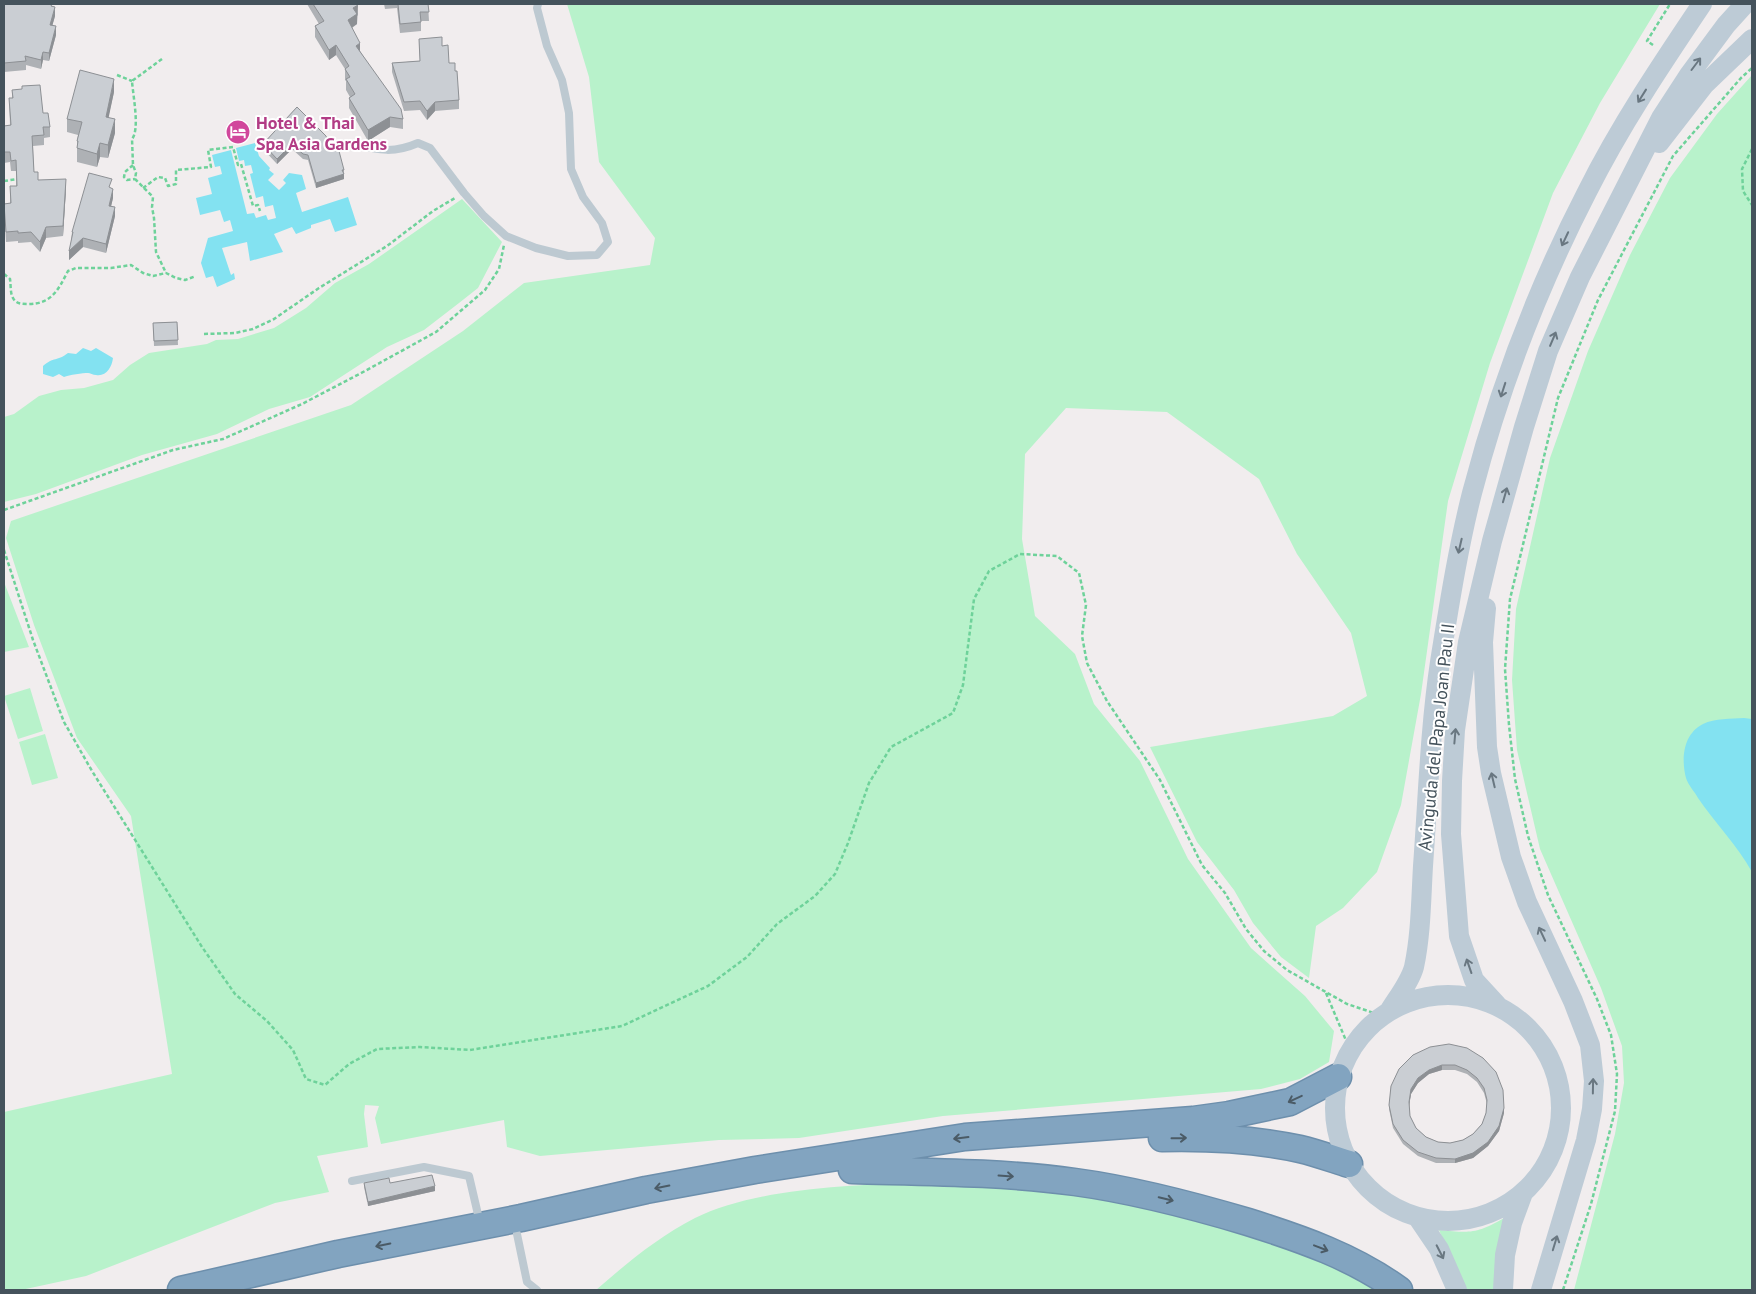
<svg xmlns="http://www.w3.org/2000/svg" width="1756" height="1294" font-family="'PT Sans',sans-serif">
  <rect width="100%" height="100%" fill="#f1edee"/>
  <path fill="#b8f2cb" d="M567 4H1660L1600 103 1553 193 1490 363 1448 501 1421 694 1401 805 1377 872 1343 908 1316 926 1309 978 1281 957 1253 923 1234 890 1197 842 1150 747 1333 716 1367 696 1351 633 1297 554 1259 479 1167 412 1066 408 1025 454 1022 539 1035 616 1075 654 1094 704 1140 761 1188 859 1251 948 1305 996 1334 1031 1329 1062 1300 1079 1261 1089 943 1116 799 1138 719 1140 540 1156 507 1147 504 1120 381 1144 375 1118 379 1106 365 1105 364 1114 368 1147 317 1156 329 1192 275 1203 86 1276 21 1290H4V1112L172 1074 131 816 77 738 34 625 6 538 11 521 351 405 463 331 524 283 650 265 655 238 599 162 589 77Z
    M1752 75V1290H1574L1615 1134 1624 1083 1622 1046 1601 988 1540 849 1517 750 1512 680 1516 609 1550 458 1588 351 1630 255 1670 178 1717 114Z
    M462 199 502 242 478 288 459 303 424 330 387 347 310 397 269 409 217 434 142 455 36 494 4 502V417L14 414 39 396 61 390 84 388 113 380 130 365 149 353 207 344 216 340 238 339 274 328 306 308 335 283 369 264Z
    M4 582 29 647 4 652Z
    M30 688 43 731 18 739 4 696Z
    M45 734 58 778 32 785 19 742Z
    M916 1182 1072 1190 1270 1237 1385 1290H596C627 1263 658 1237 695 1218 756 1188 848 1186 916 1182Z
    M1504 1218 1494 1290H1465L1439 1230C1471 1233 1476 1234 1504 1218Z"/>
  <path fill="#83e2f1" d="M255 143 259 156 270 168 269 170 274 174 268 180 279 190 286 183 283 180 289 173 302 175 306 189 296 193 302 212 348 197 357 225 335 232 330 219 311 225V228L296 234 292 227 274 234 283 252 250 261 247 242 222 248 231 275 234 273 235 279 217 287 213 276 206 278 201 263 208 238 233 231 230 220 224 222 220 210 200 215 196 198 212 194 208 178 222 174 220 166 215 167 212 155 231 150 247 214 254 213 256 218 266 215 268 220 276 218 273 205 265 207 263 196 256 198 250 174 253 173 251 165 245 166 244 160 239 161 236 148Z
    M83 348 91 351 96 348 113 358C112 367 106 377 96 375 93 375 90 373 88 373 83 373 69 375 64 377L59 374 53 377 43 374V366C53 357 58 361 68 353L76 354Z
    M1744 718 1752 719V872C1737 845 1715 823 1698 798 1695 792 1688 785 1686 778 1681 759 1683 734 1703 724 1715 718 1731 719 1744 718Z"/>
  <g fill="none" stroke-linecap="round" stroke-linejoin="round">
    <defs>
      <path id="motorway" d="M1162 1138C1208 1137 1255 1139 1300 1149 1317 1153 1333 1159 1349 1164
        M852 1170C926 1172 1002 1172 1075 1182 1134 1190 1191 1205 1248 1222 1302 1239 1354 1257 1399 1290
        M181 1290 338 1254 521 1218 646 1190 755 1170 965 1137 1193 1120 1229 1115 1290 1102 1338 1077"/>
    </defs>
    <use href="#motorway" stroke="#6d8fac" stroke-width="29"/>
    <path stroke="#6ed29a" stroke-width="2.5" stroke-dasharray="4 2.5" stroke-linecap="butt" d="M1653 45 1647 41 1670 4
      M162 59 132 81C133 96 140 129 132 139L133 165 136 173 135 179 153 197 152 207 154 218 156 252 166 273
      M117 75 132 81
      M1752 149 1742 169 1743 191 1752 205
      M133 165 125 172 124 177 127 180 135 179
      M4 181 17 179
      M143 188 158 177 165 178 168 186 176 184V170L211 167 208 150 233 147 238 165 241 164 253 206 258 205 260 211
      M4 274 10 279C11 285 10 293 13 298 16 304 22 304 28 304 52 304 58 290 68 271L76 268H111L131 265 143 273 153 276 166 273 176 278 185 280 196 276
      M204 334 235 333 253 329 274 319 319 288 387 246 433 211 455 198
      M4 510 173 450 223 439 302 404 365 371 436 332 485 290 499 269 504 245
      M4 550 33 640 64 722 92 771 202 947 235 994 267 1021 293 1050 306 1079 325 1085 349 1064 377 1049 420 1047 470 1050 622 1026 708 986 747 957 777 924 815 896 835 874 848 843 869 783 891 747 953 713 963 685 974 599 989 571 1020 554 1057 556 1079 573 1086 605 1082 636 1087 663 1107 701 1160 780 1202 865 1225 893 1246 929 1264 951 1287 970 1347 1004 1374 1013
      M1326 993 1350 1050
      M1563 1290 1591 1204 1615 1111 1617 1074 1611 1035 1597 999 1548 895 1528 836 1515 779 1509 725 1505 669 1510 599 1558 398 1598 300 1673 156 1741 78 1752 68"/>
    <path stroke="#bdc9d1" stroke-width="8" d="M356 144C379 151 395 153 418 143L430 148 464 193 484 216 506 236 536 248 568 256 597 255 608 242 602 223 583 197 571 169 569 113 562 80 547 46 537 8 538 4
      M352 1181 424 1167 469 1176 480 1223
      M517 1234 527 1282 537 1290"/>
    <path stroke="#bdcbd6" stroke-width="20" d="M1659 143 1704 85 1752 39
      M1486 608 1483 642 1487 747 1491 773 1511 857 1527 902 1573 1001 1590 1045 1594 1081 1592 1109 1586 1140 1541 1290
      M1335 1108a113 113 0 1 1 226 0a113 113 0 1 1-226 0Z
      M1497 1005 1474 980 1459 936 1451 834 1452 781 1455 730 1468 642 1492 541 1524 427 1548 351 1580 277 1661 118 1689 75 1726 25 1745 4
      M1390 1010C1398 997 1410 982 1414 967 1421 934 1421 900 1423 866 1428 798 1430 729 1440 662 1449 606 1458 548 1472 493 1499 389 1538 287 1587 192 1620 126 1661 65 1702 4
      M1418 1218 1439 1249 1457 1290
      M1503 1290 1505 1255 1512 1223 1523 1193"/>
    <use href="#motorway" stroke="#82a4c0" stroke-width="26"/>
  </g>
  <path fill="#aeb1b5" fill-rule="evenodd" d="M4 4 53 7 55 16 52 26 56 35 49 61 43 60 41 69 26 65V70L4 72Z
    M307 4H357L358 15 357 16V24L352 28 360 51 403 119V129L390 127 368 141 349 108V98L350 97 346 90V81L345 80V69L336 55 329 60 315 37V26L319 24Z
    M384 4H428L429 21H421V31L400 33 397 8 385 9Z
    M419 39 442 46 449 63 455 71 459 100V109L435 111 427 120 420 110 404 111 392 72V63L420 61Z
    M12 90 43 113 50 127V137L44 138V145L33 146 34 172 38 180 66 189 63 236 46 238 40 252 31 242 18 243V241L6 242 4 204 10 203V186H16V171H11L10 162 4 163V126L10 125 9 98H12Z
    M114 92 108 118 115 133 108 158 100 157 97 167 77 162V141L78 135 67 132V119Z
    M297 107 330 149 344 170V179L316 188 308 160 303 159 292 149 277 164 263 149V144Z
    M112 188 113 198 111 206 115 216 106 253 83 247 69 260 72 232Z
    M177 322 178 345 154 346 153 323Z
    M1467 1048 1504 1113 1499 1131 1488 1146 1473 1158 1455 1163H1436L1418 1156 1403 1144 1393 1128 1389 1109 1391 1086ZM1442 1070H1455L1467 1074 1477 1082 1484 1093 1487 1104 1486 1113 1482 1124 1473 1134 1463 1140 1450 1143 1438 1142 1426 1137 1416 1128 1410 1116 1409 1105 1411 1094 1418 1083 1429 1074Z
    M364 1183H390L435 1191 368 1206 364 1187Z"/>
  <path fill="#8d9094" d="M358 5 357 24 348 30V20L353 8Z
    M55 7V16L50 34V25Z
    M56 26V35L49 61V53Z
    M360 43V54L356 46Z
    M336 45V55L329 60V50Z
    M43 52V60L41 69V60Z
    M114 79V92L106 130V117Z
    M435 102V111L427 120V111Z
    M390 117V127L368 141V130Z
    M115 119V133L108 158V145Z
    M100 143V157L97 167V154Z
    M292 144V149L277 164V159Z
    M344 174V179L316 188V183Z
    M66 179V189L63 236V226Z
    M113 189V198L109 215V206Z
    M115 207V216L106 253V244Z
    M46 227V238L40 252V242Z
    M83 238V247L69 260V251Z
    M1442 1065V1070L1429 1074 1418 1083 1411 1094 1409 1107V1102L1411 1089 1418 1078 1429 1070Z
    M1504 1108V1113L1499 1131 1488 1146 1473 1158 1455 1163V1159Z
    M435 1186V1191L368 1206V1202Z"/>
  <path fill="#caced3" stroke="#8d9094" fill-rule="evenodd" d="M4 4H52L51 6 55 7 50 25 56 26 49 53 43 52 41 60 25 56 26 61 4 63Z
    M313 4H357L358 5 353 8 357 14 348 20 360 43 356 46 401 109 403 119 390 117 368 130 349 98 355 94 346 79 350 77 345 69 349 66 336 45 329 50 315 26 324 21Z
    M398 4H428L429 12H420L421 22 400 24Z
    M442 37V46L448 45 449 63H455V71H457L459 100 435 102 427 111 420 101 404 102 392 63 420 61 419 39Z
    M80 70 114 79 106 117 115 119 108 145 100 143 97 154 77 148 78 141H77L82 122 67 119Z
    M40 85 43 113H48L50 127H43L44 135 32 136 34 172H38V180L66 179 63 226 46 227 40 242 31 232 18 233V231L6 232 4 204 11 203 10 186H17L16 160 11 161 10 152H4V126L11 125 9 98H13L12 90 22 89V86Z
    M297 107 326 136 330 149 335 147 337 151H339L344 170H342L344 174 316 183 308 155 303 154 292 144 277 159 263 144Z
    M89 173 112 179 109 187 113 189 109 206 115 207 106 244 83 238 69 251 73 232H72Z
    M177 322 178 340 154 341 153 323Z
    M1449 1044 1467 1048 1483 1058 1496 1072 1503 1090 1504 1108 1499 1126 1488 1142 1473 1153 1455 1159 1436 1158 1418 1152 1403 1140 1393 1124 1389 1105 1391 1086 1399 1069 1413 1055 1430 1047ZM1442 1065H1455L1467 1070 1477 1078 1484 1088 1487 1100 1486 1113 1482 1124 1473 1134 1463 1140 1450 1143 1438 1142 1426 1137 1416 1128 1410 1116 1409 1102 1411 1089 1418 1078 1429 1070Z
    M432 1175 435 1186 368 1202 364 1183 389 1178 390 1183Z"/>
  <defs><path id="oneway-shaft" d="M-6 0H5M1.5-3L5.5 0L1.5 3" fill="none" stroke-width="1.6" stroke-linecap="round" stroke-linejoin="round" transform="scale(1.25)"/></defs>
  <g stroke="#697781">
    <use href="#oneway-shaft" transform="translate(1696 64) rotate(-53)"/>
    <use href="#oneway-shaft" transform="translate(1642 96) rotate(122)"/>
    <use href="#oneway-shaft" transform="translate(1565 239) rotate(115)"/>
    <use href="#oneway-shaft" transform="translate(1553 339) rotate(-67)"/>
    <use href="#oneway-shaft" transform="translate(1503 390) rotate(108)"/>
    <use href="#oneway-shaft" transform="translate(1505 495) rotate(-74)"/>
    <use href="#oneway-shaft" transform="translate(1460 546) rotate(103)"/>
    <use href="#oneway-shaft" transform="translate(1455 736) rotate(-85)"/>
    <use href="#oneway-shaft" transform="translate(1493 780) rotate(-103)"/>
    <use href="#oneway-shaft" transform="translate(1542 934) rotate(-115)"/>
    <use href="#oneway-shaft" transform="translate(1469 966) rotate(-109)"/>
    <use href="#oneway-shaft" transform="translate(1593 1086) rotate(-89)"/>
    <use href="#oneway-shaft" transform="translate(1555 1243) rotate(-73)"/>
    <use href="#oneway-shaft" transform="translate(1440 1252) rotate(63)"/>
  </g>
  <g stroke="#4b5b66">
    <use href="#oneway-shaft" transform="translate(1295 1099) rotate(155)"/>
    <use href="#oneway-shaft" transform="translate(961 1138) rotate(173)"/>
    <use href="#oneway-shaft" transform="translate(1179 1138) rotate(-1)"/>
    <use href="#oneway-shaft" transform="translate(1006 1176) rotate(4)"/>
    <use href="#oneway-shaft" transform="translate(662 1187) rotate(169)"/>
    <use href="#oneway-shaft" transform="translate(1166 1199) rotate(13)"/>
    <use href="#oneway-shaft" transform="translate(383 1245) rotate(168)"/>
    <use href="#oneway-shaft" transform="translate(1321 1248) rotate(21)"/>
  </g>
  <defs>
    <symbol id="hotel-disc" viewBox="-11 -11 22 22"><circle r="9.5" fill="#d1479c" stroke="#fff"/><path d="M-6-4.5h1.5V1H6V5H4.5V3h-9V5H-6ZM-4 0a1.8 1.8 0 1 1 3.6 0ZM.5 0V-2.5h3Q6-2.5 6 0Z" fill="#fff"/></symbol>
  </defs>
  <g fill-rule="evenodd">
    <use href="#hotel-disc" x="224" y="118" width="28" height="28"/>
  </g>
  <g text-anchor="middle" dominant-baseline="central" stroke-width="4" stroke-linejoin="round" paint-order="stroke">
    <g font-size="18" font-weight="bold" fill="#b23c85" stroke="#fff" text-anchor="start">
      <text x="256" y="122">Hotel &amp; Thai<tspan x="256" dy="21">Spa Asia Gardens</tspan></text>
    </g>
    <g font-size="18" fill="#45535c" stroke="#fff">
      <text transform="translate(1436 737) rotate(-84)">Avinguda del Papa Joan Pau II</text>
    </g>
  </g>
  <rect width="1756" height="1294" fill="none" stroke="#45535c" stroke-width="10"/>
</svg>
